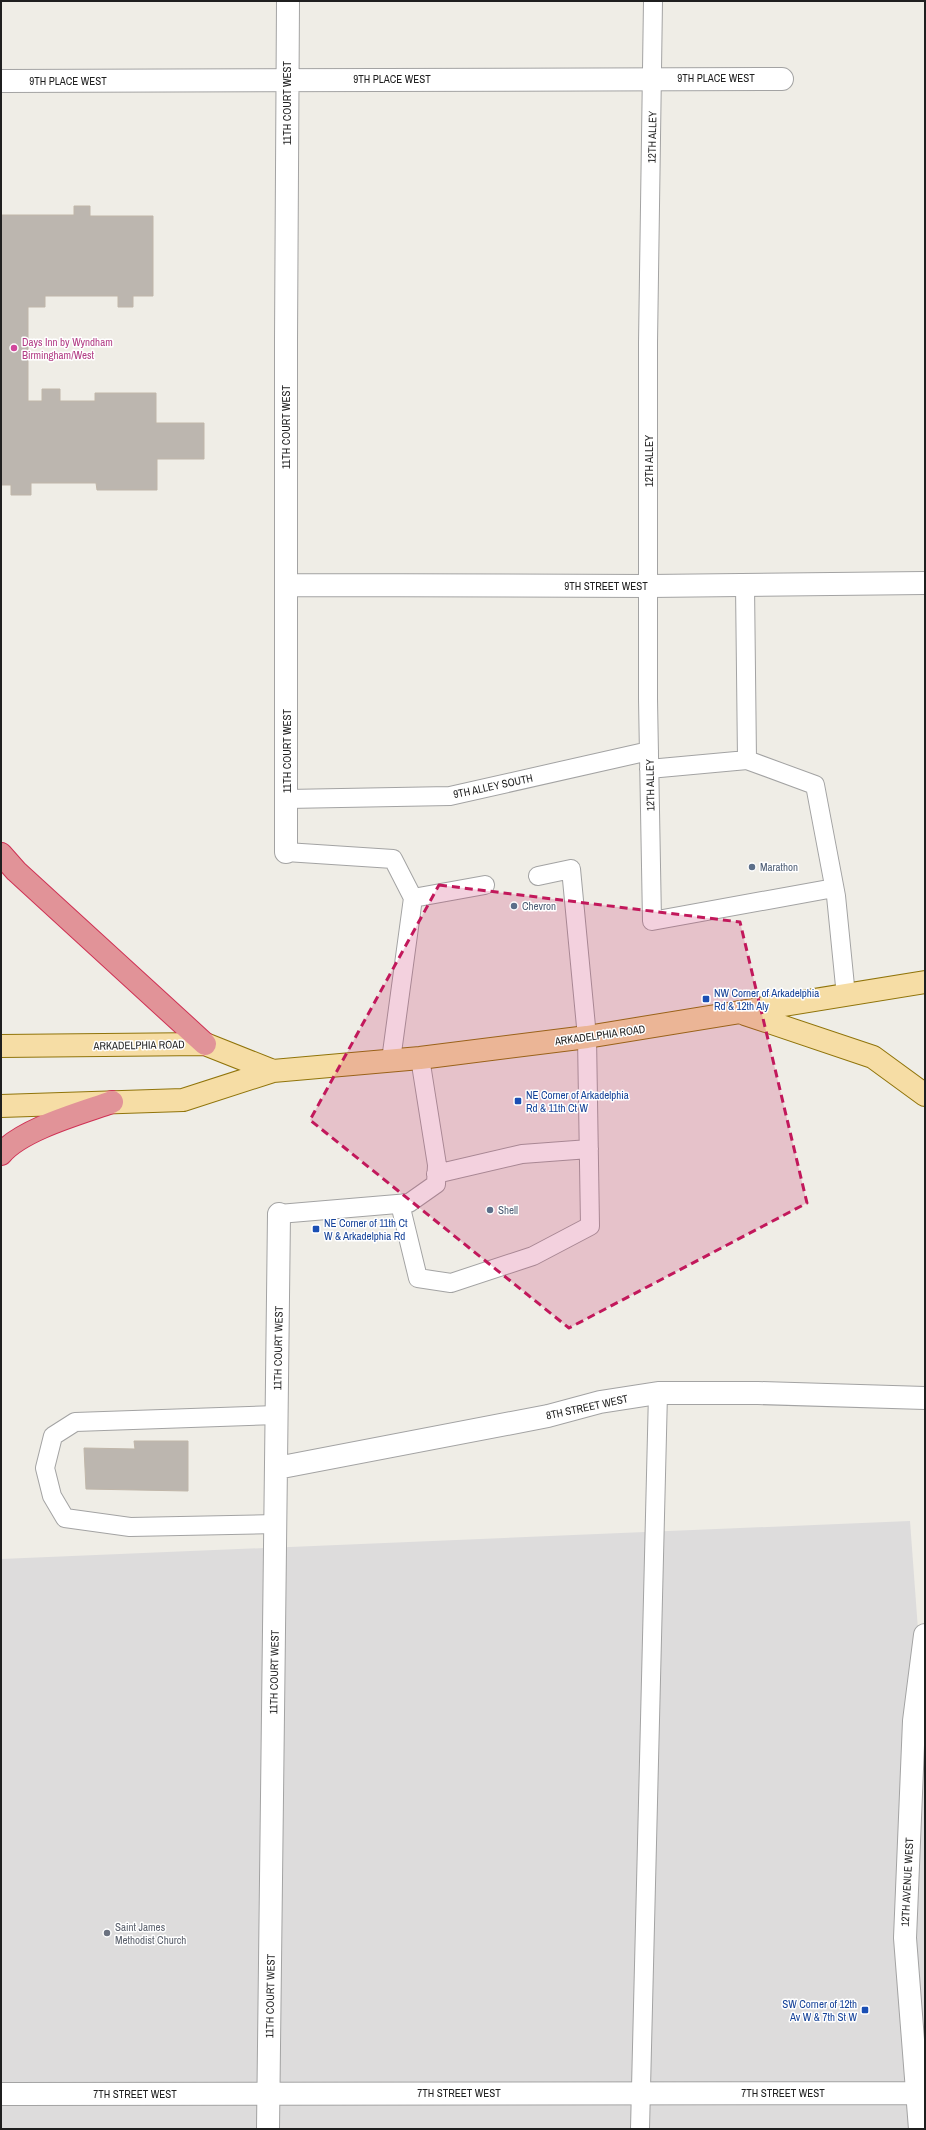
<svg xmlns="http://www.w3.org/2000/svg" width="926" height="2130" font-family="'Archivo Narrow',sans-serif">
  <rect width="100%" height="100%" fill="#efede6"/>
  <path fill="#dddcdc" d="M910 1521 925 1725V2129H1V1559Z"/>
  <path fill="#bcb6af" stroke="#c0b6a9" d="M74 206H90V216H153V296H133V307H118V296H45V307H28V401H42V389H60V401H95V393H156V423H204V459H157V490H97L96 483H31V495H11V485H1V215H74Z
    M134 1441H188V1491L86 1489 84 1448 135 1449Z"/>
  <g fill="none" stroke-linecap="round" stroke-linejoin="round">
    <defs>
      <path id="service" d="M653 1 648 343V699L652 921 834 888
        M747 760 815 785 836 896 846 996
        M649 769 747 760 745 585
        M287 799 450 796 649 751
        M286 852 393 859 413 898
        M391 1060 413 898 485 885
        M436 1174 522 1154 589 1149
        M400 1204 418 1278 451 1283 533 1256 590 1226 587 1037 571 869 538 876
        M279 1214 409 1203 436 1184 437 1165 420 1058
        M276 1524 130 1527 65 1518 52 1496 45 1468 53 1436 75 1422 277 1415
        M640 2129 658 1393"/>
      <path id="minor" d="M1 81 782 79
        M287 585 649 586 925 583
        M286 852V339L288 1
        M277 1468 548 1416 600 1402 658 1393H758L925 1398
        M1 2094 917 2093
        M268 2129 279 1214
        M920 2129 905 1938 914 1721 925 1635"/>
      <path id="primary" d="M745 1014 873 1057 925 1095
        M1 1046 205 1044 273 1071
        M1 1106 183 1100 273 1071 420 1058 587 1037 925 982"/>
      <path id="motorway" d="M1 854 16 871 205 1044
        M1 1154C22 1129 81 1113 112 1102"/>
    </defs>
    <use href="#service" stroke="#a3a3a3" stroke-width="20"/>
    <use href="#minor" stroke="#a3a3a3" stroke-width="24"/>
    <use href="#primary" stroke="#90740a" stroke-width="24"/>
    <use href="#motorway" stroke="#cf3154" stroke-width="24"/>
    <use href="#service" stroke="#fff" stroke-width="18"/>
    <use href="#minor" stroke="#fff" stroke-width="22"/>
    <use href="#primary" stroke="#f6dda5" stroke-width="22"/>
    <use href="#motorway" stroke="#e19398" stroke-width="22"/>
  </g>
  <path fill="#c2185b" fill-opacity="0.2" stroke="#c2185b" stroke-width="3" stroke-dasharray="8 5" stroke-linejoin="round" d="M439 885 740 922 807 1203 569 1328 310 1120Z"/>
  <circle fill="#d1479c" stroke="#fff" stroke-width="1.5" cx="14" cy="348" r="4"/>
  <g fill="#5c6f8a" stroke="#fff" stroke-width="1.5">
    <circle cx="752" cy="867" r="4"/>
    <circle cx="514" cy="906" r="4"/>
    <circle cx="490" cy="1210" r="4"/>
  </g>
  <g fill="#1a4fb4" stroke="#fff" stroke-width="1.5">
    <rect x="702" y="995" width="8" height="8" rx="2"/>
    <rect x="514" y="1097" width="8" height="8" rx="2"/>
    <rect x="312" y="1225" width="8" height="8" rx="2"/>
    <rect x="861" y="2006" width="8" height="8" rx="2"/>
  </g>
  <circle fill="#6b7280" stroke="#fff" stroke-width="1.5" cx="107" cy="1933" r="4"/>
  <g text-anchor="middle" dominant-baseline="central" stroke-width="3" stroke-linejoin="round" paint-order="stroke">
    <g font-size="11" fill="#1f1f1f" stroke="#fff">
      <text x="716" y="78">9TH PLACE WEST</text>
      <text x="392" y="79">9TH PLACE WEST</text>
      <text x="68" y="81">9TH PLACE WEST</text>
      <text transform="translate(287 103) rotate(-90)">11TH COURT WEST</text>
      <text transform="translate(652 137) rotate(-89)">12TH ALLEY</text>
      <text transform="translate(286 427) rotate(-90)">11TH COURT WEST</text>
      <text transform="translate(649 461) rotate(-90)">12TH ALLEY</text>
      <text x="606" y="586">9TH STREET WEST</text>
      <text transform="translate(287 751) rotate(-90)">11TH COURT WEST</text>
      <text transform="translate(650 785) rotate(-91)">12TH ALLEY</text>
      <text transform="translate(493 786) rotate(-12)">9TH ALLEY SOUTH</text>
      <text transform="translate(600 1035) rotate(-8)">ARKADELPHIA ROAD</text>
      <text transform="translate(139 1045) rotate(-1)">ARKADELPHIA ROAD</text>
      <text transform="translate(278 1348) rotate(-89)">11TH COURT WEST</text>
      <text transform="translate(587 1407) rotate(-12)">8TH STREET WEST</text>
      <text transform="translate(274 1672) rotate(-89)">11TH COURT WEST</text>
      <text transform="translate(907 1882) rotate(-87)">12TH AVENUE WEST</text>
      <text transform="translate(270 1996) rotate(-89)">11TH COURT WEST</text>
      <text x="459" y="2093">7TH STREET WEST</text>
      <text x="783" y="2093">7TH STREET WEST</text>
      <text x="135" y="2094">7TH STREET WEST</text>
    </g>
    <g font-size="11" fill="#b23c85" stroke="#fff" text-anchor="start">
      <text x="22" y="342">Days Inn by Wyndham<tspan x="22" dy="13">Birmingham/West</tspan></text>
    </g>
    <g font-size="11" fill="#4e5e75" stroke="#fff" text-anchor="start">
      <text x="760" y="867">Marathon</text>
      <text x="522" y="906">Chevron</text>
      <text x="498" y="1210">Shell</text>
    </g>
    <g font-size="11" fill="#164399" stroke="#fff" text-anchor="start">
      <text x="714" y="993">NW Corner of Arkadelphia<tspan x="714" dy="13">Rd &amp; 12th Aly</tspan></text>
      <text x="526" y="1095">NE Corner of Arkadelphia<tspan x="526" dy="13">Rd &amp; 11th Ct W</tspan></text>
      <text x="324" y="1223">NE Corner of 11th Ct<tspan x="324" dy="13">W &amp; Arkadelphia Rd</tspan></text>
      <text x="857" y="2004" text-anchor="end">SW Corner of 12th<tspan x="857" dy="13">Av W &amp; 7th St W</tspan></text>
    </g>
    <g font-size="11" fill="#5b616d" stroke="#fff" text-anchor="start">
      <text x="115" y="1927">Saint James<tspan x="115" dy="13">Methodist Church</tspan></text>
    </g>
  </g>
  <rect width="926" height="2130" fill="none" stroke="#1f1f1f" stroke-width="4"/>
</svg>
